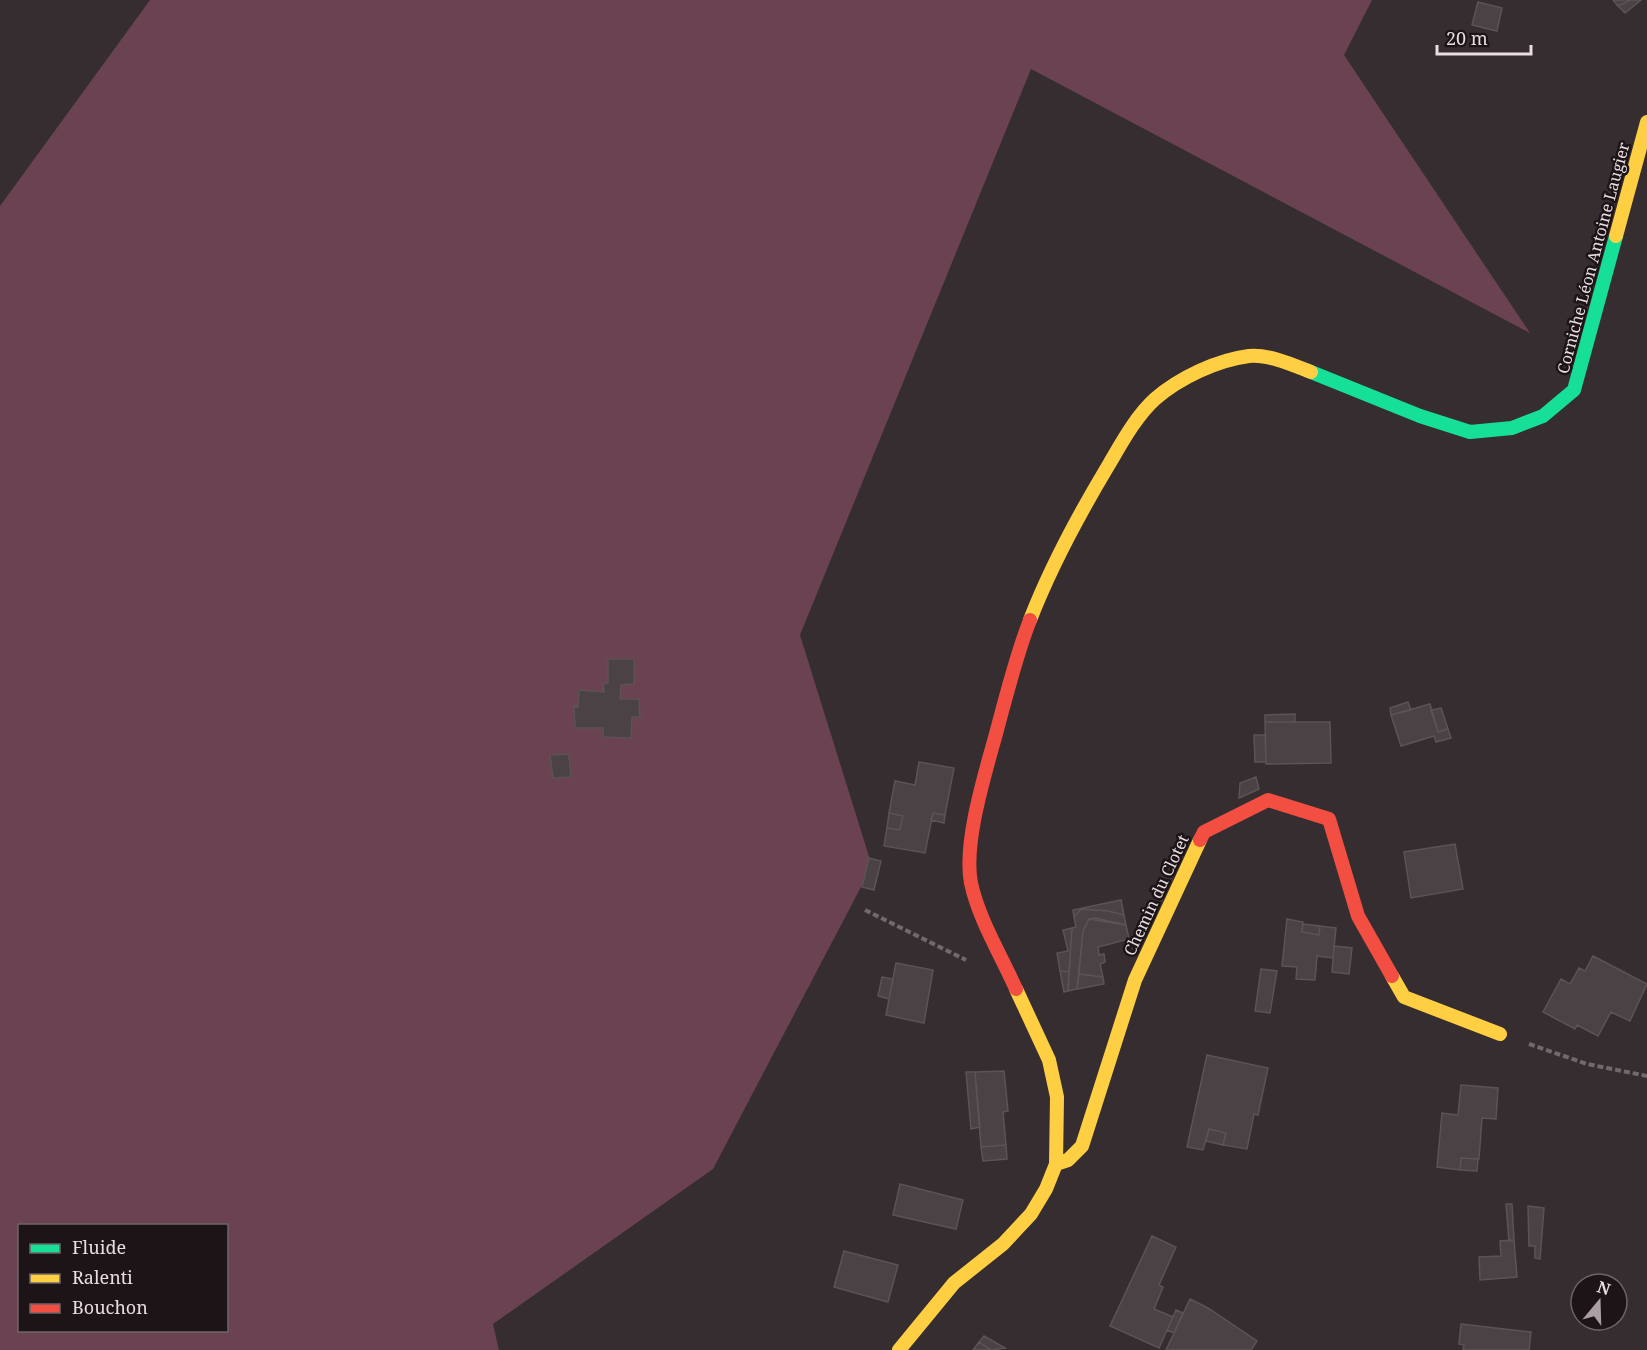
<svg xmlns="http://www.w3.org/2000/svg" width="1647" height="1350" font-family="'Noto Serif',serif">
  <rect width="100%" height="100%" fill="#362d30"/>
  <path fill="#6a4252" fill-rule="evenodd" d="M150 0H1372L1344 55 1530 333 1031 69 800 635 872 866 713 1169 493 1324 499 1350H0V206ZM20 1226H226V1330H20Z"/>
  <path fill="#4a4245" stroke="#5b5356" stroke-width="1.5" d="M1613 0H1631L1618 6Z
    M1631 0H1641L1625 13 1618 6Z
    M1478 2 1502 8 1497 31 1472 25Z
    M608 659H634V684L621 685 620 699H639L640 717H632L631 738 603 737V728H575L574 706 578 707 579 690 604 692 603 684 608 683Z
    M1408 702 1411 710 1391 715 1390 708Z
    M1430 704 1438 732 1448 729 1451 738 1436 742 1434 736 1401 746 1391 715Z
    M1441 708 1448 729 1438 732 1431 710Z
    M1295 714V722H1265V715Z
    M1265 722H1330L1331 763 1266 764Z
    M1254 735H1265L1266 762H1255Z
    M569 754 571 777 553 778 550 755Z
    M919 762 954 768 945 815 933 813 925 853 884 846 887 828 900 830 903 816 889 813 895 781 915 785Z
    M1256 777 1259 789 1239 798 1240 783Z
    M889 813 903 816 900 830 887 828Z
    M933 813 945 815 944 823 931 820Z
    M1455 844 1463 889 1411 898 1404 852Z
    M869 858 881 861 874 890 862 887Z
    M1121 900 1124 915 1108 911 1081 909 1074 917 1073 910Z
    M1081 909 1108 911 1124 915 1126 925 1089 919 1083 931 1077 989 1068 991 1072 928 1076 927 1074 917Z
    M1095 918 1126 925 1129 939 1098 947 1099 955 1104 954 1105 962 1100 964 1103 977 1079 974 1083 931 1089 919Z
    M1287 919 1303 922 1302 932 1319 935 1320 926 1336 928 1333 958 1317 956 1315 980 1296 979 1297 967 1282 966Z
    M1303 924 1320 926 1319 935 1302 932Z
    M1072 928 1069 972 1060 971 1057 953 1068 951 1063 930Z
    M1334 946 1352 948 1349 974 1332 972Z
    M1593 956 1647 984 1630 1021 1611 1012 1598 1036 1577 1025 1575 1029 1543 1012 1561 979 1570 984 1579 968 1585 971Z
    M896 963 933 970 924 1023 886 1015Z
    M1261 969 1277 971 1270 1013 1255 1011Z
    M1060 971 1069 972 1068 991 1064 992Z
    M1079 974 1103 977 1104 984 1077 989Z
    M882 977 893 979 889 999 878 996Z
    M1207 1055 1268 1068 1258 1115 1254 1114 1247 1149 1223 1145 1226 1133 1209 1129 1203 1150 1187 1147Z
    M1004 1071 1008 1111 1003 1112 1006 1145 981 1147 975 1072Z
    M966 1072H975L980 1127 971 1129Z
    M1461 1085 1498 1088 1496 1119 1482 1118 1479 1159 1461 1158 1460 1170 1437 1167 1442 1113 1458 1115Z
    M1209 1129 1226 1133 1223 1145 1206 1141Z
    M1006 1145 1007 1159 983 1161 981 1147Z
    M1461 1158 1478 1159 1477 1171 1460 1170Z
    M900 1184 963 1200 956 1229 893 1215Z
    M1506 1204H1512L1514 1240 1509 1241Z
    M1528 1206 1544 1208 1540 1259 1535 1258V1246H1529Z
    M1152 1236 1176 1247 1159 1285 1163 1287 1154 1309 1173 1317 1159 1348 1110 1326Z
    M1514 1240 1517 1277 1480 1280 1479 1257 1501 1256 1500 1241Z
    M844 1251 898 1265 888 1302 834 1287Z
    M1190 1299 1208 1308 1257 1341 1251 1350H1166Z
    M1176 1310 1183 1313 1174 1333 1167 1330Z
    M1461 1324 1531 1332 1529 1350H1463L1464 1345 1459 1344Z
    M984 1336 1005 1348 991 1350 979 1342Z
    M979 1342 991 1350H973Z"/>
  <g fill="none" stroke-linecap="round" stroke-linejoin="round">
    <path stroke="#6f6a6c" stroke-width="4" stroke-dasharray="6 3" stroke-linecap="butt" d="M865 910 966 960
      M1529 1044 1587 1064 1647 1076"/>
    <path stroke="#16e098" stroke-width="14" d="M1311 372 1420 416 1470 432 1512 428 1543 416 1574 390 1616 236"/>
    <path stroke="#ffcf43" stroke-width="14" d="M1616 236 1647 122
      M1030 620C1051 566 1078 516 1108 466 1121 444 1136 416 1155 399 1179 378 1217 360 1249 356 1269 354 1293 365 1311 372
      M1392 976 1404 997 1500 1034
      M1056 1164 1068 1160 1082 1146 1135 980 1200 840
      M899 1350 954 1283 1003 1244 1031 1214 1046 1189 1056 1164 1057 1097 1049 1060 1016 989"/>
    <path stroke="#f24e42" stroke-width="14" d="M1200 840 1204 832 1268 800 1329 819 1358 916 1392 976
      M1016 989C1001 955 979 920 971 883 963 842 986 771 997 730 1007 693 1016 656 1030 620"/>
  </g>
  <g text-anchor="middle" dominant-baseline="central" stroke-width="5" stroke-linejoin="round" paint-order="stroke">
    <g font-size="16" fill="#e8dde1" stroke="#1c1417">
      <text transform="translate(1593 258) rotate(-75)">Corniche Léon Antoine Laugier</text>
      <text transform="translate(1156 895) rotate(-65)">Chemin du Clotet</text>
    </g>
  </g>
  <rect x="18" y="1224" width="210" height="108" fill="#1c1417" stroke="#6e6468" stroke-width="1.5"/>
  <rect x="30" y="1244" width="30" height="9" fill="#16e098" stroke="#6e6468" stroke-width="1.5"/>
  <text x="72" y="1254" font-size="18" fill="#e8dde1">Fluide</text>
  <rect x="30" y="1274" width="30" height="9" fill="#ffcf43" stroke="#6e6468" stroke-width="1.5"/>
  <text x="72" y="1284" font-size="18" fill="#e8dde1">Ralenti</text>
  <rect x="30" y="1304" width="30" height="9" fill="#f24e42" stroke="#6e6468" stroke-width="1.5"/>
  <text x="72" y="1314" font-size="18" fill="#e8dde1">Bouchon</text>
  <g transform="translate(1599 1302) rotate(19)"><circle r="28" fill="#1c1417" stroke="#6e6468" stroke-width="1.5"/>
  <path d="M0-4.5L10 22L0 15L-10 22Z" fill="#aa9fa3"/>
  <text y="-9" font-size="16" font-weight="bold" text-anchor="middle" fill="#e8dde1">N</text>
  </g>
  <path d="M1437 45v9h94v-9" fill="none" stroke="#e8dde1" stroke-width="3"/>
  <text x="1446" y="45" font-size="18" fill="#e8dde1" stroke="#1c1417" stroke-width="4.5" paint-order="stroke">20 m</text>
</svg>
